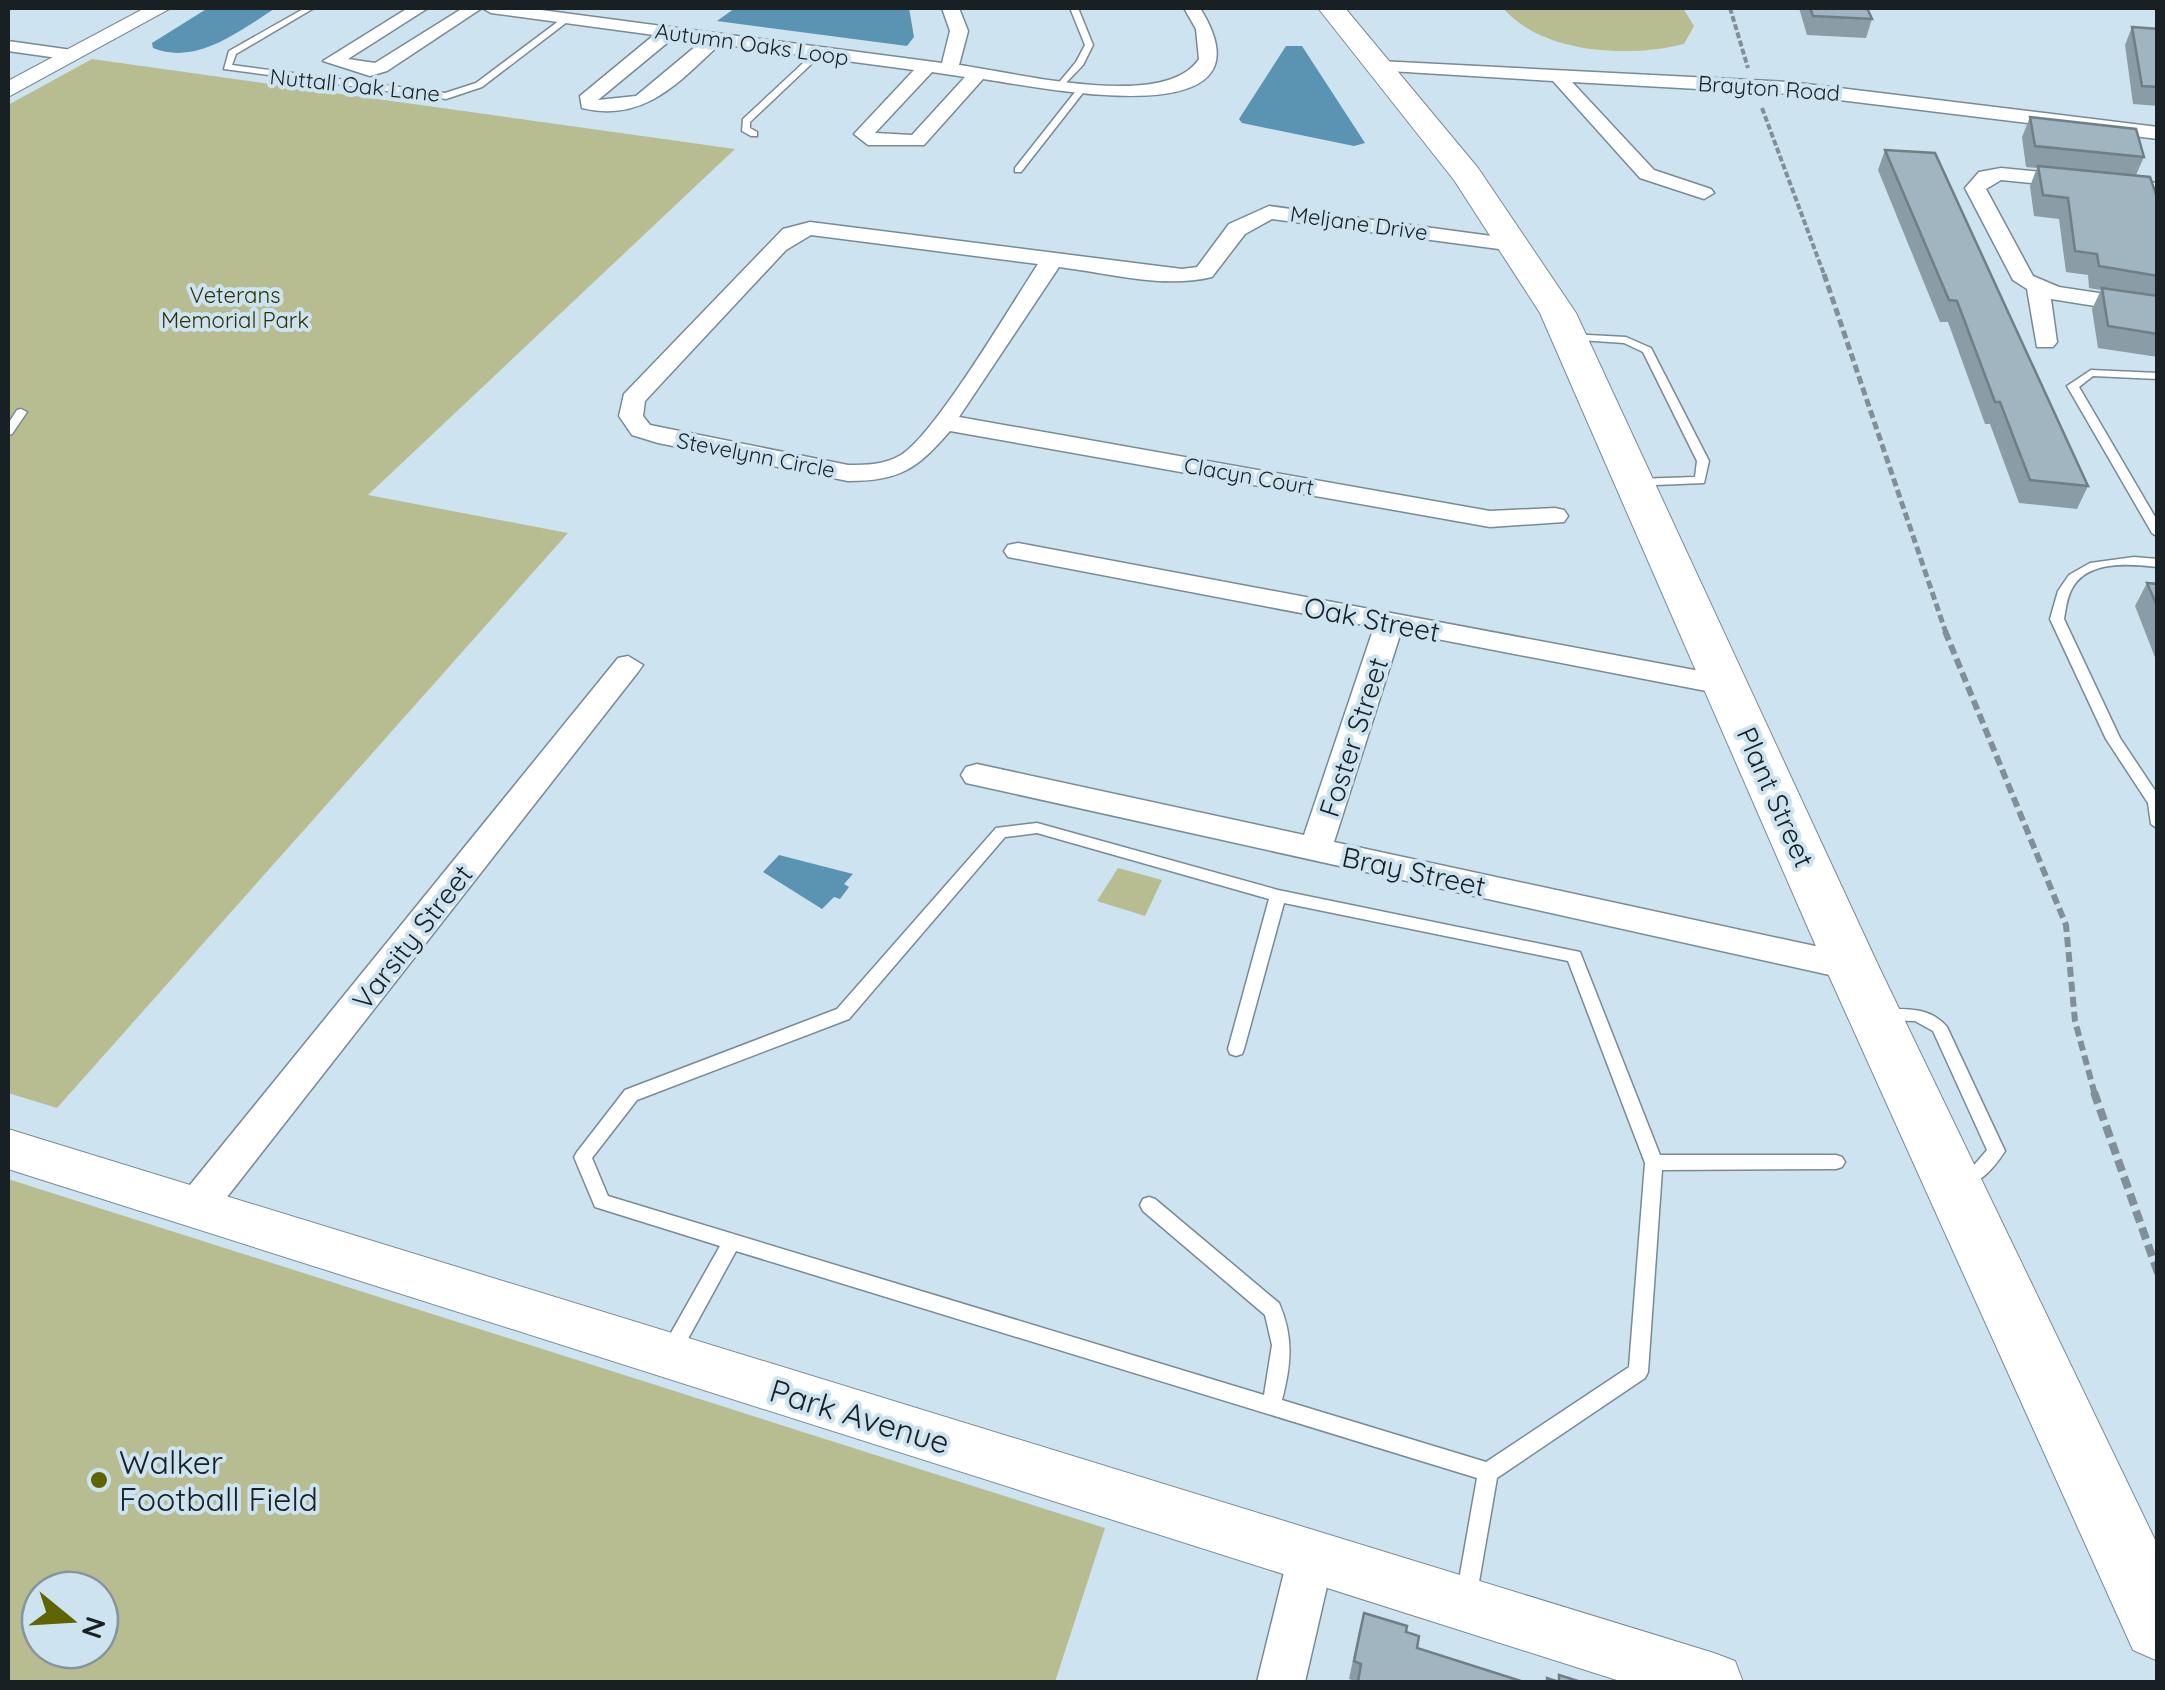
<svg xmlns="http://www.w3.org/2000/svg" width="2165" height="1690" font-family="Quicksand,sans-serif">
  <rect width="100%" height="100%" fill="#cee3f0"/>
  <path fill="#b8bd91" fill-rule="evenodd" d="M1503 8H1683L1694 26 1684 44C1629 58 1542 54 1503 8Z
    M92 59 735 149 368 495 568 533 57 1108 8 1093V105Z
    M1118 868 1162 880 1145 916 1097 901Z
    M8 1179 1105 1528 1055 1682H8ZM40 1590H100V1650H40Z"/>
  <path fill="#5b93b2" d="M208 8H276C240 30 198 66 153 48L152 43Z
    M735 8H909L914 37 907 46 717 21Z
    M1286 46H1302L1365 143 1354 146 1242 123 1239 119Z
    M779 855 853 874 844 884 849 887 840 899 834 897 822 909 763 872Z"/>
  <g fill="none" stroke-linecap="round" stroke-linejoin="round">
    <defs>
      <path id="service" d="M305 8H314L236 54 232 65 445 93 476 83 564 17 571 19 482 87 446 99 224 69 229 51Z
        M1070 8H1078L1093 45 1083 65 1060 89 1056 86 1076 62 1085 45Z
        M816 51 823 53 750 122V128L757 132V136H751L742 131 743 119Z
        M1079 87 1086 89 1021 172H1015V168Z
        M1569 334 1626 337 1651 348 1709 461 1704 483 1631 486 1629 483 1635 479 1695 477 1697 461 1643 352 1624 343 1565 339 1564 337Z
        M2091 370 2158 373V379L2093 376 2079 387 2158 522V537L2152 533 2067 386Z
        M21 409 27 412 12 434 8 435V424L17 410Z
        M2134 557 2158 559V567C2131 564 2089 560 2073 587 2067 596 2066 608 2064 619L2120 738 2158 795V829L2151 824 2148 803 2106 739 2050 619 2058 591 2069 575 2090 563Z
        M1037 823 1278 890 1580 952 1660 1155H1836L1842 1157 1845 1162 1842 1167 1836 1169 1662 1170 1648 1372 1645 1378 1497 1478 1475 1605 1467 1608 1459 1605 1456 1597 1477 1478 736 1251 677 1359 670 1362 663 1359 660 1353 663 1347 720 1246 595 1207 574 1157 577 1152 625 1090 837 1009 996 828ZM1037 833 1269 899 1228 1049 1230 1054 1236 1056 1242 1054 1244 1049 1284 903 1568 961 1645 1163 1629 1367 1486 1462 1282 1400C1291 1365 1294 1337 1279 1303L1155 1199 1149 1197 1143 1199 1140 1205 1143 1211 1265 1315 1272 1345 1264 1395 608 1196 592 1158 637 1100 849 1019 1005 837Z
        M1883 1009C1908 1009 1930 1007 1947 1027L2005 1151C1994 1168 1976 1190 1955 1186L1952 1181 1955 1176 1975 1164 1987 1150 1933 1031 1915 1021 1877 1020 1875 1015 1877 1010Z"/>
      <path id="minor" d="M408 8H428L348 59 375 63 463 8H526L942 63 950 31 942 8H959L968 31 959 65C1013 72 1165 112 1199 59L1196 29 1184 8H1200C1282 139 1039 87 983 79L924 145H868L854 134 914 70 720 44C678 83 644 123 582 108L580 96 654 35 491 13 482 8 387 71 370 76 323 61ZM673 38 702 41 636 96 598 100ZM932 72 965 77 912 135 875 133Z
        M8 41 72 50 81 55 72 60 8 51Z
        M1379 61 1790 82 2158 127V139L1790 94 1572 82 1654 170 1711 189 1714 193 1704 199 1640 178 1553 81 1373 70 1370 66Z
        M2001 168 2158 183V195L2001 180 1986 189 2033 276 2059 287 2158 302V316L2051 299 2057 342 2053 347H2037L2027 289 2013 280 1965 188 1979 172Z
        M1269 206 1514 239 1525 245 1514 251 1272 219 1245 234 1212 277C1163 289 1108 273 1059 267L959 417 1490 511 1555 508 1564 510 1568 516 1564 522 1490 527 950 431C917 469 900 481 848 481L658 443 632 435 619 416 624 394 783 229 810 222 1182 269 1197 267 1229 224ZM811 235 1038 264C1011 305 936 433 901 455 884 465 867 465 848 465L650 425 643 416 645 401 786 250Z
        M1018 543 1737 678 1742 685 1727 695 1401 632 1334 842 1852 954 1864 958 1869 967 1864 976 1852 980 966 783 961 775 966 767 977 764 1304 835 1374 627 1008 557 1004 551 1008 545Z
        M628 656 643 665 638 672 209 1220 195 1225 181 1220 175 1208 181 1196 618 658Z
        M1311 1533 1327 1540 1334 1556 1305 1682H1257L1288 1556 1295 1540Z"/>
      <path id="tertiary" d="M145 8H171L8 97V81Z
        M8 1129 1714 1653 1735 1661 1743 1682H1623L8 1169Z"/>
      <path id="primary" d="M1318 8H1345L1478 168 1576 313 1879 967 2158 1546V1661L2133 1650 1825 967 1540 313 1454 180Z"/>
    </defs>
    <use href="#service" stroke="#778a96" stroke-width="3"/>
    <use href="#minor" stroke="#778a96" stroke-width="3"/>
    <use href="#tertiary" stroke="#778a96" stroke-width="2"/>
    <use href="#primary" stroke="#778a96" stroke-width="2"/>
    <path stroke="#808f98" stroke-width="4" stroke-dasharray="6 2.5" stroke-linecap="butt" d="M1730 8 1748 68
      M1762 108 1825 277"/>
    <path stroke="#808f98" stroke-width="5" stroke-dasharray="8 4" stroke-linecap="butt" d="M1824 274 1946 633"/>
    <path stroke="#808f98" stroke-width="6" stroke-dasharray="10 5" stroke-linecap="butt" d="M1945 631 2066 925 2075 1021 2095 1095"/>
    <path stroke="#808f98" stroke-width="8" stroke-dasharray="12 6" stroke-linecap="butt" d="M2094 1092 2158 1273"/>
    <use href="#service" fill="#fff" fill-rule="evenodd"/>
    <use href="#minor" fill="#fff" fill-rule="evenodd"/>
    <use href="#tertiary" fill="#fff" fill-rule="evenodd"/>
    <use href="#primary" fill="#fff" fill-rule="evenodd"/>
  </g>
  <path fill="#8a9ca5" d="M1799 8H1867L1872 19 1866 38 1807 35Z
    M2132 27 2158 29V106L2133 104 2125 45Z
    M2030 117 2144 157 2136 175 2158 200V357L2098 348 2092 309 2101 290 2089 288 2088 275 2066 272 2059 219 2034 216 2030 186 2037 168 2026 167 2022 137Z
    M1885 150 2088 486 2077 509 2019 503 1990 424H1985L1948 322H1940L1878 170Z
    M2147 583 2158 584V665L2135 606Z
    M1364 1613 1406 1632 1417 1648 1524 1682H1355V1681L1349 1679 1359 1631Z"/>
  <path fill="#a0b5c0" stroke="#707f86" stroke-width="2.5" d="M1810 8H1867L1872 19 1813 16Z
    M2132 27 2158 29V87L2142 86Z
    M2030 117 2136 129 2144 157 2035 146Z
    M1885 150 1935 153 2088 486 2030 480 2000 402H1995L1957 301 1949 300Z
    M2038 166 2150 177 2158 200V276L2099 266 2097 254 2075 251 2068 198 2043 195Z
    M2102 288 2158 296V334L2108 326Z
    M2147 583 2158 584V608Z
    M1364 1613 1407 1626 1406 1632 1419 1636 1417 1648 1524 1682H1358L1361 1664 1354 1661Z
    M1559 1675 1581 1682H1547V1678L1559 1682Z"/>
  <circle fill="#5f6400" stroke="#cee3f0" stroke-width="4" cx="99" cy="1480" r="10"/>
  <g text-anchor="middle" dominant-baseline="central" stroke-width="8" stroke-linejoin="round" paint-order="stroke">
    <g font-size="22" fill="#182024" stroke="#cee3f0">
      <text transform="translate(752 44) rotate(8)">Autumn Oaks Loop</text>
      <text transform="translate(355 85) rotate(6)">Nuttall Oak Lane</text>
      <text transform="translate(1769 88) rotate(4)">Brayton Road</text>
      <text transform="translate(1359 223) rotate(8)">Meljane Drive</text>
      <text transform="translate(756 455) rotate(11)">Stevelynn Circle</text>
      <text transform="translate(1249 476) rotate(10)">Clacyn Court</text>
    </g>
    <g font-size="22" fill="#2f3204" stroke="#cee3f0">
      <text x="235" y="295">Veterans<tspan x="235" dy="25">Memorial Park</tspan></text>
    </g>
    <g font-size="28" fill="#182024" stroke="#cee3f0">
      <text transform="translate(1372 619) rotate(11)">Oak Street</text>
      <text transform="translate(1353 737) rotate(-72)">Foster Street</text>
      <text transform="translate(1776 797) rotate(66)">Plant Street</text>
      <text transform="translate(1414 871) rotate(12)">Bray Street</text>
      <text transform="translate(412 937) rotate(-52)">Varsity Street</text>
    </g>
    <g font-size="32" fill="#182024" stroke="#cee3f0">
      <text transform="translate(860 1416) rotate(17)">Park Avenue</text>
    </g>
    <g font-size="32" fill="#182024" stroke="#cee3f0" text-anchor="start">
      <text x="119" y="1462">Walker<tspan x="119" dy="37">Football Field</tspan></text>
    </g>
  </g>
  <rect width="2165" height="1690" fill="none" stroke="#182024" stroke-width="20"/>
  <g transform="translate(70 1620) rotate(108)"><circle r="48" fill="#cee3f0" stroke="#85959e" stroke-width="2.5"/>
  <path d="M0-8L18 38L0 25L-18 38Z" fill="#5f6400"/>
  <text y="-15" font-size="28" font-weight="bold" text-anchor="middle" fill="#182024">N</text>
  </g>
</svg>
